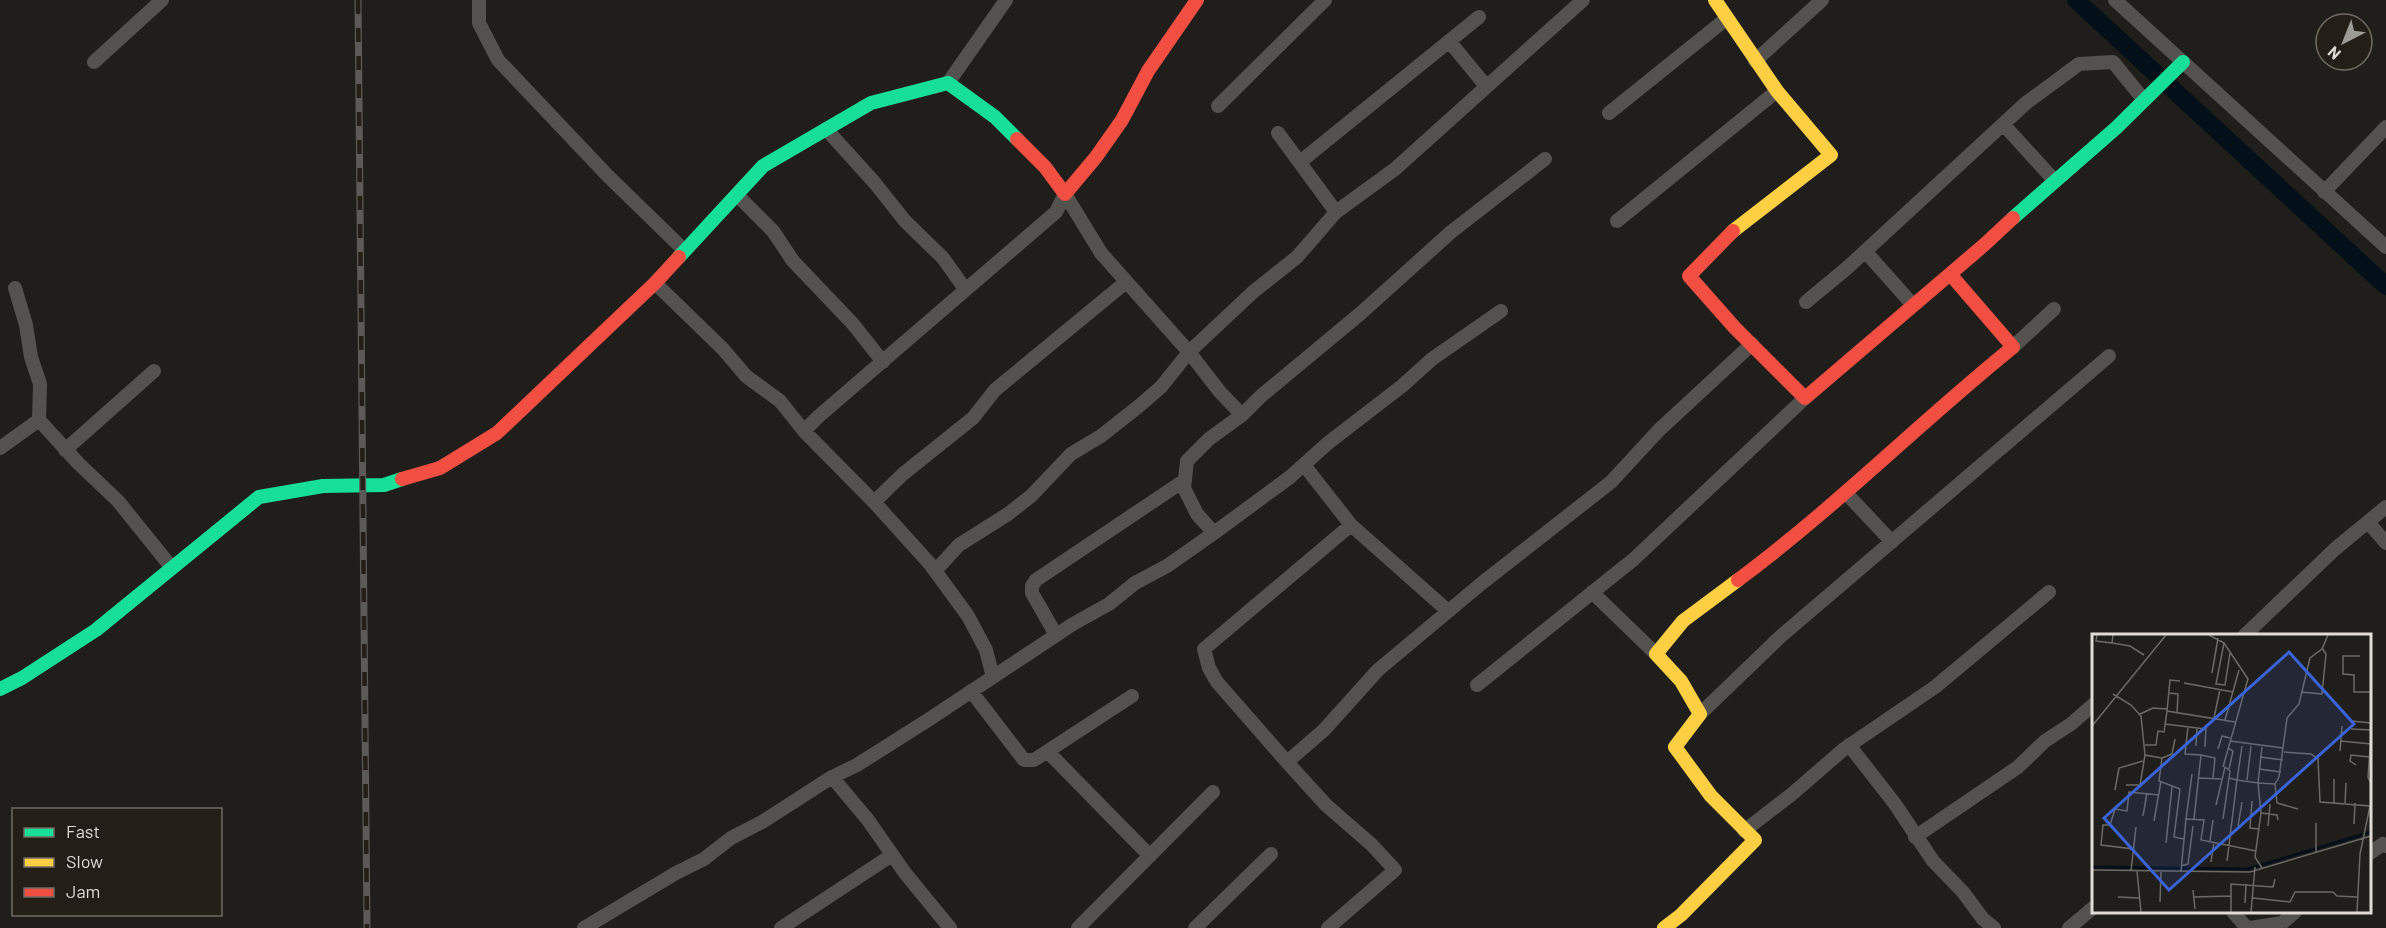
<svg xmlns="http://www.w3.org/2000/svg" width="2386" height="928" font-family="Barlow,sans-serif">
  <rect width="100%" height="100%" fill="#201e1a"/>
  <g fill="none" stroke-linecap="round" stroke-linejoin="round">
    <path stroke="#030f19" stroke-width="18" d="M2076 0 2386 286"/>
    <path stroke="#54524f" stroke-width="14" d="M479 0V23L498 60 607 175 684 250
      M2115 0 2386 247
      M1449 41 1486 86
      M1755 61 1822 0
      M94 62 162 0
      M948 83 1006 0
      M1218 106 1325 0
      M1609 113 1726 19
      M2003 124 2054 180
      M826 129 874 182 905 221 943 258 965 289
      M1278 133 1336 212
      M1300 162 1479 17
      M2324 192 2386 127
      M1065 194 1101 253 1189 352 1253 292 1297 257 1336 212 1395 169 1583 0
      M737 195 773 231 793 261 853 324 883 362
      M1617 221 1777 91
      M1865 251 1913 305
      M655 283 723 349 746 376 780 401 804 431 874 502 930 564 968 616 986 650 993 677
      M15 288 26 325 31 357 40 384 39 420
      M1806 302 1847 268 2026 103 2079 64 2113 62 2144 100
      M1501 311 1432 359 1402 386 1328 443 1290 477 1214 533 1197 514 1184 488 1187 461 1209 439 1242 415 1261 396 1361 313 1451 232 1545 159
      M2013 347 2054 309
      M804 431 819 416 1056 212 1065 194
      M0 448 39 420 78 463 118 501 172 568
      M65 450 154 371
      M1304 465 1351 525 1448 611
      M1846 493 1892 542
      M874 502 903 474 973 418 995 390 1126 282
      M2368 522 2386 543
      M935 571 959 545 1008 514 1031 496 1071 454 1101 436 1139 406 1161 387 1189 352 1220 392 1242 415
      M1592 592 1656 654
      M1056 635 1032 593V586L1036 580 1185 480
      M2244 636 2335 549 2386 507
      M1477 685 1634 559 1805 398
      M971 691 1024 760H1034L1132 696
      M1700 714 1780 637 2109 356
      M1849 745 1895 804 1933 861 1963 892 1983 919 1994 928
      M1048 752 1150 856
      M1287 762 1217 682 1209 668 1204 649 1351 525
      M832 777 868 820 905 873 950 928
      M1744 831 1792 794 1844 749 1935 687 2049 592
      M1915 837 2018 767 2045 741 2071 724 2094 704
      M2370 853 2383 844 2386 846
      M2233 912 2247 928
      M584 928 676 873 704 859 731 838 762 822 832 777 857 765 928 720 1073 624 1109 604 1135 583 1167 566 1214 533
      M781 928 892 855
      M1078 928 1213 792
      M1195 928 1271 854
      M1328 928 1395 870 1372 845 1326 805 1287 762 1324 730 1378 670 1482 583 1611 482 1659 430 1752 344
      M2069 928 2094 907
      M2250 928 2282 923 2295 912"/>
    <path stroke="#16e098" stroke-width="14" d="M2013 218 2116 128 2183 62
      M679 257 763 166 871 103 948 83 995 117 1017 139
      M0 689 22 678 96 630 259 497 323 486 384 485 402 479"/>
    <path stroke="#ffcf43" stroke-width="14" d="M1715 0 1777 91 1831 155 1733 231
      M1664 928 1681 915 1755 840 1711 796 1675 747 1700 714 1681 681 1656 654 1683 621 1738 580"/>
    <path stroke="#f24e42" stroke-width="14" d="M1017 139 1045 167 1065 194 1096 157 1122 120 1148 71 1197 0
      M1733 231 1689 276 1735 328 1805 398 1984 245 2013 218
      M402 479 440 468 497 433 655 283 679 257
      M1738 580C1835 508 1919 423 2013 347L1950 274"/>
    <defs>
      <path id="rail" d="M358 0 367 928"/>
    </defs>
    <use href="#rail" stroke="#5c5a56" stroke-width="7"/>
    <use href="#rail" stroke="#241f16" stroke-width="4.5" stroke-dasharray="14" stroke-linecap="butt"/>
  </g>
  <g transform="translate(2092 634)">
    <rect width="279" height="279" fill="#201e1a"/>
    <path fill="none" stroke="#030f19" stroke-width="3" d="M0 233 156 235 279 198"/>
    <path fill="none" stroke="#6c6a65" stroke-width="1.5" d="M5 1 4 7 20 9M21 1 20 9 38 12 52 21M117 1 132 9 124 50 133 51 138 19M268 22H251V40L262 41V58H279M120 39 126 4M88 47 78 46 75 77 143 88M92 49 141 58M209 58 230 60 234 20 230 14M76 59 86 60 85 79M21 60 39 71 49 82 53 121 70 124 67 147 88 155 82 203 92 205M48 80 61 74 75 75M122 84 128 55M133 86 147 36M260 87 279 89M73 90 113 95M0 92 74 1M96 93 93 120 109 121 102 185M259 95 279 96M279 102 276 143 279 150M138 107 191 114M249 107 279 110M53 111H64L66 97 72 98 75 77M104 112 105 94M113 113 114 92M136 114 141 117 137 135M126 115 130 102 138 104M248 117 250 92M192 118 219 120 226 125 228 168 278 172 268 220 265 278M109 121 123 124 121 144M168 123 191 126M70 124 80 120 83 105M264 131 258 127 259 121 277 123M131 133 156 45 132 9M167 135 189 138M107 144 129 145M137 144 145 146 150 112M155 146 159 112M183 150 185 169 206 175M34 151H48L53 121M23 156 27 134 51 127M160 167 158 194 167 195M242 169V145M253 169 254 149M124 171 133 133 138 137 131 185M169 179 185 181 186 186M51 182 55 159M94 185 100 140M62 187 69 147M224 189V218M262 190 263 169M146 192 150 168M176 192 178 170M118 207 121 186M74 209 80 153M42 215 9 211 11 191H18L23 175 35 177 37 158 67 161M135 227 145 146 166 149 170 113M119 228 122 208M89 232 96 230 101 192M170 234 163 223 169 179 166 149 183 150 187 143 195 84 207 70 218 24 230 15 236 1M0 236 158 238 279 202M39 237 44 193M45 237 49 278M89 237 94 185 112 186 109 206 164 217M101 256 103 275M26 263 47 264M102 263 139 262M161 264 198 268 203 258H241L245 262 265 263M68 268 69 237M153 269 154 250M139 278V250L181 253 183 245M159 278 163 233"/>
    <path fill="#3a63d8" fill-opacity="0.15" stroke="#3a63d8" stroke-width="3" d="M197 18 262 90 77 256 12 184Z"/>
    <rect width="279" height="279" fill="none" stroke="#dfdcd6" stroke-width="3"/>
  </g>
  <rect x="12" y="808" width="210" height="108" fill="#241f16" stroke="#6f6b63" stroke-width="1.5"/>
  <rect x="24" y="828" width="30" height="9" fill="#16e098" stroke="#6f6b63" stroke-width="1.5"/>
  <text x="66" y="838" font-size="18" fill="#dfdcd6">Fast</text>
  <rect x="24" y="858" width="30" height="9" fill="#ffcf43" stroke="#6f6b63" stroke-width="1.5"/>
  <text x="66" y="868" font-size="18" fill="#dfdcd6">Slow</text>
  <rect x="24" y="888" width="30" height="9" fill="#f24e42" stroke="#6f6b63" stroke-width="1.5"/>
  <text x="66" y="898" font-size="18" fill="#dfdcd6">Jam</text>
  <g transform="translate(2344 42) rotate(222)"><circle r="28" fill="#241f16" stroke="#6f6b63" stroke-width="1.5"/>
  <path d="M0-4.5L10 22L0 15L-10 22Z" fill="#9c9a94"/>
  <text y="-9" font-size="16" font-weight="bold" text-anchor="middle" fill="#dfdcd6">N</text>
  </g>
</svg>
